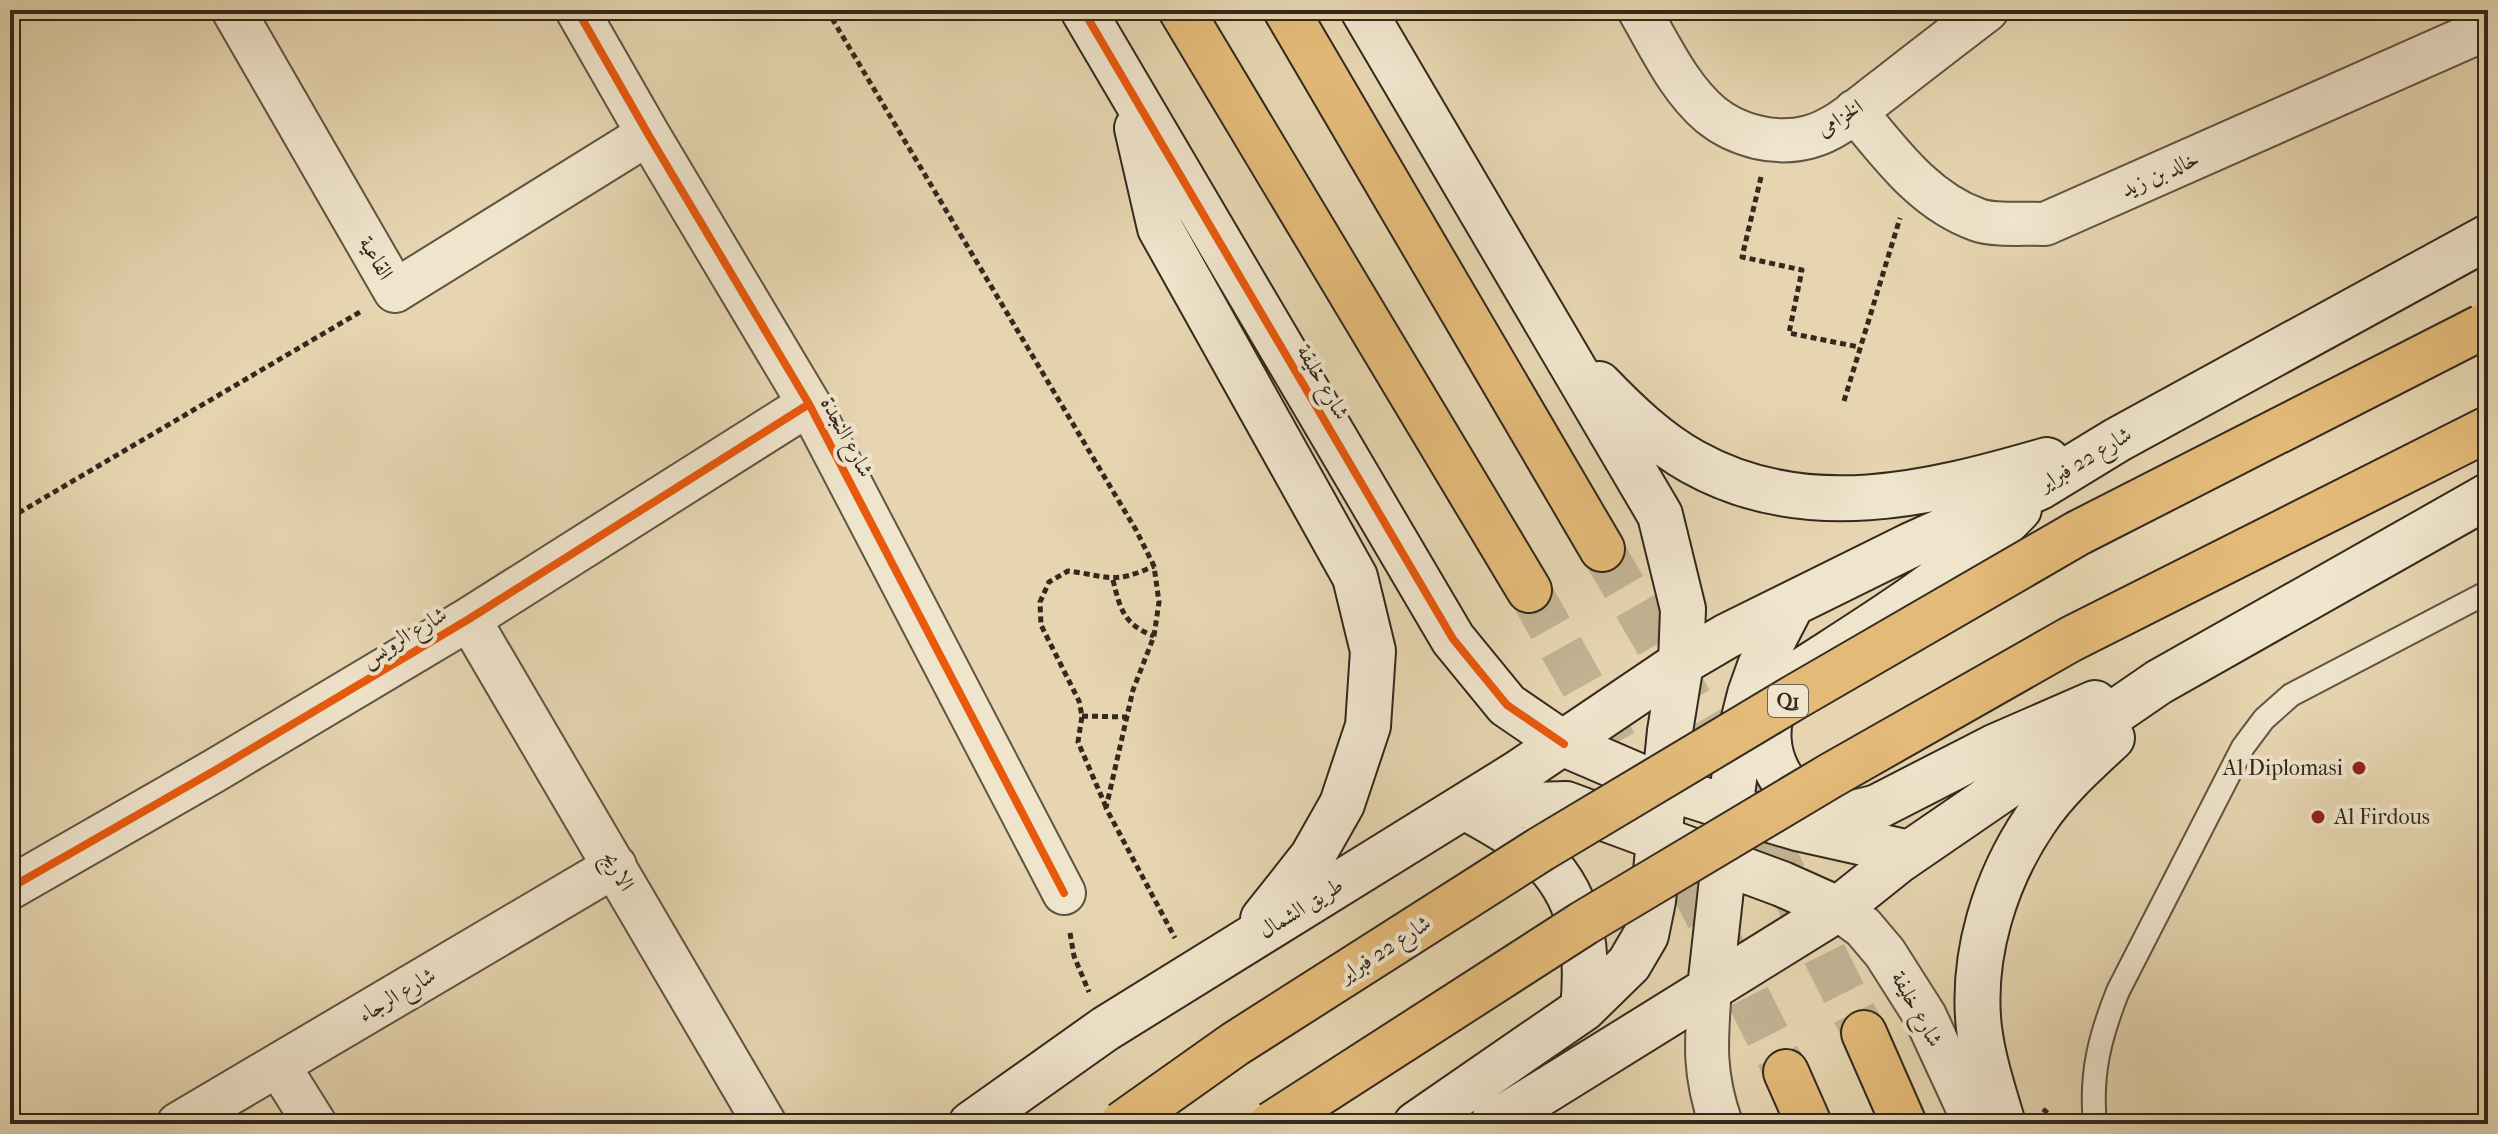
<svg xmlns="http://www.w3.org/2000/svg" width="2498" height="1134" font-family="'IM FELL French Canon',Amiri,serif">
  <rect width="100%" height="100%" fill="#e6d5b0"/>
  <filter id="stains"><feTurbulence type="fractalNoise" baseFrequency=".0025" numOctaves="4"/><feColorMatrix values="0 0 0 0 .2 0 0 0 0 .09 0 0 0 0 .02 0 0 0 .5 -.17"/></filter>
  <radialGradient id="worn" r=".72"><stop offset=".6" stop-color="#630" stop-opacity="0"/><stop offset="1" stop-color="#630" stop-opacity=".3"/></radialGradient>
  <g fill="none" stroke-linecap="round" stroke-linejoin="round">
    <path stroke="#c2b393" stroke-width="44" stroke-dasharray="44 22" stroke-linecap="butt" d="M1602 549 1738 782 1864 1033
      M1529 590 1661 825 1786 1072"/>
    <defs>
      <path id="lane" d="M2095 1124C2090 1074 2100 1036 2118 991L2243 747 2264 719 2291 695 2488 592"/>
      <path id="street" d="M233 10 395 291 648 134
        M577 10 648 134 809 404 1064 893
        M1639 10C1660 46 1679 88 1711 115 1737 136 1776 146 1809 137 1837 130 1863 105 1886 88 1919 62 1953 36 1987 10
        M1855 111C1890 153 1924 201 1978 220 1995 226 2027 223 2045 224L2488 28
        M469 619 765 1124
        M10 888 214 771 469 619 809 404
        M1838 909 1863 927 1885 953 1925 1016 1975 1124
        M1710 988C1706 1041 1703 1073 1721 1124
        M278 1065 315 1124
        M178 1124 615 866"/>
      <path id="secondary" d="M1083 10 1453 639 1507 705 1564 744 1664 787 1730 808 1797 828 1909 853
        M1363 10 1660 515 1683 609 1681 663 1670 731 1653 901 1646 935 1629 964 1583 1009 1416 1124
        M1137 128 1160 228 1355 577 1373 651 1368 726 1342 804 1312 857 1263 919
        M1599 384C1627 413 1657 442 1693 462 1806 525 1930 494 2047 460
        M2019 509C1956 575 1879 621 1803 670 1792 680 1781 689 1775 703 1755 750 1783 804 1834 813 1849 815 1863 811 1877 807L1994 747 2095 703
        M1465 807C1487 820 1513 833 1533 850 1583 892 1589 948 1583 1009
        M1468 807 1566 804 1782 884 1838 909
        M1710 988 1730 808 1741 730 1750 694 1760 666 1791 606
        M971 1124 1105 1029 1518 773 1681 663 1727 636 1911 545 2040 487 2117 440 2488 237
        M1492 1124 1838 909 1898 861 2159 682 2488 496
        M2003 1124C1994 1093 1983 1061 1979 1028 1971 956 1995 879 2036 819 2056 789 2085 763 2112 738"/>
      <path id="primary" d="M1181 10 1529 590
        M1286 10 1602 549
        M1864 1033 1904 1124
        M1786 1072 1809 1124"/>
    </defs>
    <use href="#lane" stroke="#605442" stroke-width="26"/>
    <use href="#street" stroke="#605442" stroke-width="46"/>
    <use href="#secondary" stroke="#33291d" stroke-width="48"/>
    <use href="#primary" stroke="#33291d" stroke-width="48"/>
    <path stroke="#33291d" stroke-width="5" stroke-dasharray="6 4" stroke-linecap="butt" d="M827 10 1136 530 1154 566 1159 602 1154 636 1133 690 1106 808 1175 938
      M1761 177 1742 257 1802 270 1789 333 1859 347
      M1844 401 1900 218
      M10 518 360 312
      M1113 580C1120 609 1124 625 1154 636
      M1082 716 1127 717
      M1106 807 1078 742 1082 716 1079 701 1041 625 1040 602 1049 582 1068 571C1108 576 1113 585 1154 566
      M1070 933 1074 956 1089 992
      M2043 1109 2060 1124"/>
    <use href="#lane" stroke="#efe4cc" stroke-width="22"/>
    <use href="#street" stroke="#efe4cc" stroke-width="42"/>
    <use href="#secondary" stroke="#efe4cc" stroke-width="44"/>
    <use href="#primary" stroke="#e3ba78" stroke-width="44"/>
    <defs>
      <path id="highway-bridge" d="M1122 1124 1235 1044 1541 849 1795 697 2078 533 2482 327
        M1272 1124 1584 923 1830 776 2071 639 2488 429"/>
    </defs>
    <use href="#highway-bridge" stroke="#33291d" stroke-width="48" stroke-linecap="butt"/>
    <use href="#highway-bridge" stroke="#e3ba78" stroke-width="44"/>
    <defs>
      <path id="cycleway" d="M577 10 648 134 809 404 1064 893
        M1083 10 1453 639 1507 705 1564 744
        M10 888 214 771 469 619 809 404"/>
    </defs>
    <use href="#cycleway" stroke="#efe4cc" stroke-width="13"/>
    <use href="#cycleway" stroke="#e8590c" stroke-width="8"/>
  </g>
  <g fill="#8f2418" stroke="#efe4cc" stroke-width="3">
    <circle cx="2359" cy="768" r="8"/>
    <circle cx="2318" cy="817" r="8"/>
  </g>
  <g text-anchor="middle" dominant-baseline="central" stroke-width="8" stroke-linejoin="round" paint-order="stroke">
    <rect fill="#efe4cc" stroke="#6b6152" stroke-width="2" x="1768" y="685" width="40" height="32" rx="6"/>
    <g font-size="20" font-weight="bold" fill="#33291d">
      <text x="1788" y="701">Q1</text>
    </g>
    <g font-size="22" fill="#33291d" stroke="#efe4cc">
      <text transform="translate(1840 118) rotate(-32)">الخزامى</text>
      <text transform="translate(2160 174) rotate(-24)">خالد بن زيد</text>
      <text transform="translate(376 258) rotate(60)">القاعية</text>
      <text transform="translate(1323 382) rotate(60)">شارع خليفة</text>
      <text transform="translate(847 437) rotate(62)">شارع النجدة</text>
      <text transform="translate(2085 459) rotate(-31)">شارع 22 فبراير</text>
      <text transform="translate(404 637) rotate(-31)">شارع الرويس</text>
      <text transform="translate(618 871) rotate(60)">الاريج</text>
      <text transform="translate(1301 908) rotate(-32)">طريق الشمال</text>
      <text transform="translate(1385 949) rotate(-33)">شارع 22 فبراير</text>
      <text transform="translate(397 995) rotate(-31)">شارع الرجاء</text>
      <text transform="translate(1917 1009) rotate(61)">شارع خليفة</text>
    </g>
    <g font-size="22" fill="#33291d" stroke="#efe4cc" text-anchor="end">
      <text x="2343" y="768">Al Diplomasi</text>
      <text x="2334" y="817" text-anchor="start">Al Firdous</text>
    </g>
  </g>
  <rect width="2498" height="1134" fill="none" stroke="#e6d5b0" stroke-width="40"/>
  <rect x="12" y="12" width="2474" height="1110" fill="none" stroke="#33291d" stroke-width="4"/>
  <rect x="20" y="20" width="2458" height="1094" fill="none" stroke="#33291d" stroke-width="2"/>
  <rect width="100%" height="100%" filter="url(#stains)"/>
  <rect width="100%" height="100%" fill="url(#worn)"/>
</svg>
